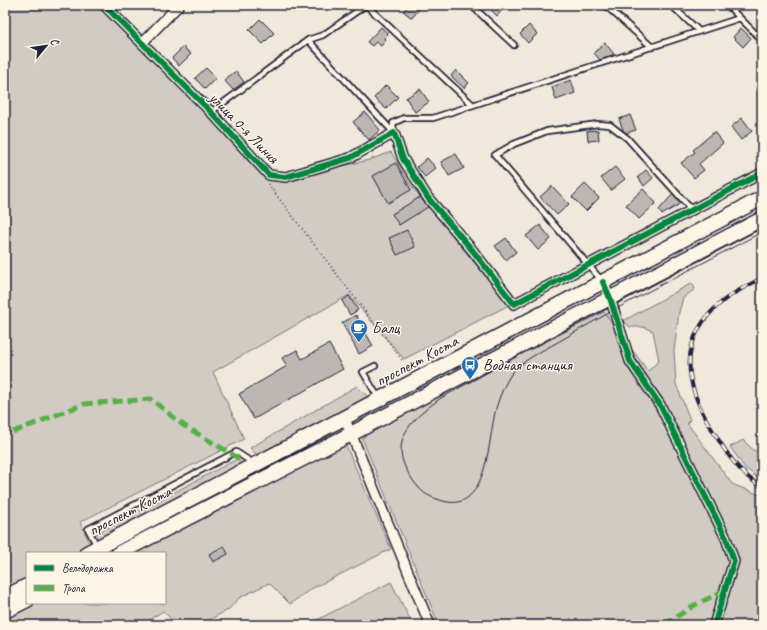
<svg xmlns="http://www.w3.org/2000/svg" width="767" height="630" font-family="Caveat,sans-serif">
  <rect width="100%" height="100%" fill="#efe8db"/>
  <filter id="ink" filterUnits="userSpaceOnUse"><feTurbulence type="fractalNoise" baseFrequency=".025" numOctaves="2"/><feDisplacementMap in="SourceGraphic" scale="8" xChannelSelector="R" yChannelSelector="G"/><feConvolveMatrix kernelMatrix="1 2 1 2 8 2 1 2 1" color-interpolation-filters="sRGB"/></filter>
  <g filter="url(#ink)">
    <path fill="#d1cbc3" stroke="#7a767f" d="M5 5H99L275 181 369 160 391 152 410 184 509 305 404 359 349 295 213 372 244 439 80 522 91 546 76 553H27V579L5 591Z
      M692 283 695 289 683 298 679 312 674 351 676 384 690 420 687 423 732 484 762 496V625H439L361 436 604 312 648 371 659 361 653 331 643 327H630L623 321Z
      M357 386 367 396V400L259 457 250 448Z
      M743 440 752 449 762 455V481L745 468 730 447Z
      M344 441 391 549 311 589 290 604 269 583 239 598 228 610 199 625H177L163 611 141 625H5V616L31 603H165V553H127Z
      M237 459 241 462V466L97 541 95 536 96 534Z
      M391 582 413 625H307Z"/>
    <path fill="#bcb7b3" stroke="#22223b" d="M409 5H414L419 9 412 18 403 11Z
      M486 5H498L503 9 497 16Z
      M260 19 274 33 263 44 249 30Z
      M529 25 537 34 528 43 520 34Z
      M381 27 388 34 384 38 385 41 381 46 376 42 372 46 367 42Z
      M741 28 751 38 743 47 733 37Z
      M605 43 614 54 600 60 594 53Z
      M183 47 191 54 179 66 172 58Z
      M206 68 216 78 205 89 195 78Z
      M456 70 469 83 464 88 451 76Z
      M236 71 244 82 233 90 224 80Z
      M571 80 575 93 556 100 552 87Z
      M386 85 398 97 386 109 374 98Z
      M420 89 429 102 415 112 406 98Z
      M365 112 380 130 369 140 353 122Z
      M630 115 636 130 626 133 623 130 619 119Z
      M742 118 752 131 741 140 731 127Z
      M598 130 599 140 588 141 587 131Z
      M714 132 723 143 699 164 704 170 694 178 681 163 695 152 693 150Z
      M456 154 464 168 449 176 441 162Z
      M427 158 436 168 425 177 417 167Z
      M396 163 411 190 388 203 373 176Z
      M615 167 625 179 611 190 601 178Z
      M646 170 653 178 644 186 638 177Z
      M585 184 599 198 586 211 572 197Z
      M552 186 569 204 557 215 540 197Z
      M643 189 656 203 639 219 626 205Z
      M672 195 681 203 662 215 659 210Z
      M420 197 428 207 399 225 392 214Z
      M540 225 551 239 538 250 526 236Z
      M407 230 415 247 397 255 389 238Z
      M506 238 516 252 506 260 495 246Z
      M349 296 358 310 350 315 342 301Z
      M356 315 373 346 359 354 342 323Z
      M329 344 343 369 254 419 239 394 287 366 282 358 297 350 302 359Z
      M224 546 228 554 213 562 209 554Z"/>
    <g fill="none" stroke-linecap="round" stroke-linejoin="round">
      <defs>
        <path id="service" d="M366 5 473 105
          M471 5 514 45
          M605 5 652 47
          M671 5 699 31
          M727 5 762 40
          M308 40 394 133
          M211 112 308 40 323 35 366 5
          M394 133 393 123 404 118H433L740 18
          M602 281 495 155 514 144 547 131 598 124 610 125 627 138 692 210
          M375 366 363 372 378 397
          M97 546 88 529 236 452 253 463"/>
        <path id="minor" d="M104 5 211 112 269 175 286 177 350 158 394 133 403 159 428 198 473 251 514 304 762 173
          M142 43 179 5
          M603 282 610 298 630 361 660 405 726 538 734 561 714 625
          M345 419 430 625"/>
        <path id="primary" d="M87 553 762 198
          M119 553 351 434 762 219
          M5 597 27 586
          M5 611 27 600"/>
      </defs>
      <use href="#service" stroke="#22223b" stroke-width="8"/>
      <use href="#minor" stroke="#22223b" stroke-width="12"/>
      <use href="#primary" stroke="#22223b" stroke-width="17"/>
      <path stroke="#22223b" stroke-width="1.5" stroke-dasharray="1 3" stroke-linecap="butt" d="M268 184 403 361
        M5 434 13 432"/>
      <use href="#service" stroke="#fcf5e5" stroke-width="4.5"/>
      <use href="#minor" stroke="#fcf5e5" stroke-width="9"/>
      <use href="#primary" stroke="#fcf5e5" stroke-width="14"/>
      <path stroke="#22223b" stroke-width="1" d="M762 227 572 326 441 398C403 425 385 448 419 488 426 496 434 498 443 501 489 514 488 436 496 409 499 397 505 383 512 373 525 358 548 348 565 338 629 300 696 267 762 232"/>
      <defs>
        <path id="rail" d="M762 278C749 285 734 292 723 301 676 339 684 385 713 431 726 452 739 474 762 487"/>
      </defs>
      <use href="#rail" stroke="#22223b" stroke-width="4"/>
      <use href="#rail" stroke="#fcf5e5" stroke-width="2.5" stroke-dasharray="8" stroke-linecap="butt"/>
      <path stroke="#55b146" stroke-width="5" stroke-dasharray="10 5" stroke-linecap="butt" d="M13 432 84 404 151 399 183 425 240 459
        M664 625 693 606 725 590"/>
      <defs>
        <path id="cycleway" d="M104 5 211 112 269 175 286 177 350 158 394 133 403 159 428 198 473 251 514 304 762 173
          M603 282 610 298 630 361 660 405 726 538 734 561 714 625"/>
      </defs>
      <use href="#cycleway" stroke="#fcf5e5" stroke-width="8"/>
      <use href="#cycleway" stroke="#00873e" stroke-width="6"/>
    </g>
  </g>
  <defs>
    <symbol id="cafe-pin" viewBox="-11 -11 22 30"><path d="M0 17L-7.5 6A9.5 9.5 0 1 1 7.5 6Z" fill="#1f6fb2" stroke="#fcf5e5"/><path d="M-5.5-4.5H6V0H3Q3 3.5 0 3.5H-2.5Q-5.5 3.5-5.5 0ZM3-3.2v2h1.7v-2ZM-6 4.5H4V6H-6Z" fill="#fff"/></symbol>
    <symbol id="bus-pin" viewBox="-11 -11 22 30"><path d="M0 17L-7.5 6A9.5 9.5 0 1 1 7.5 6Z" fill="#1f6fb2" stroke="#fcf5e5"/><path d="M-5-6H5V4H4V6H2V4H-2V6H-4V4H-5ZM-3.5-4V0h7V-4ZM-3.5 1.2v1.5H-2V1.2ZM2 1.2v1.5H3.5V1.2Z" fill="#fff"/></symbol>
  </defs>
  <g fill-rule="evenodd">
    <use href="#cafe-pin" x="349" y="318" width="20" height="27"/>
    <use href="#bus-pin" x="460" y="355" width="20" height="27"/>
  </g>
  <g text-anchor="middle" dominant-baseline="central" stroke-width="3" stroke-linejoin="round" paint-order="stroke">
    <g font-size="16" fill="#22223b" stroke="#fcf5e5">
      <text transform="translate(244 128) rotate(46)">улица 0-я Линия</text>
      <text transform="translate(417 361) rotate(-28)">проспект Коста</text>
      <text transform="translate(130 511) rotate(-27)">проспект Коста</text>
    </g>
    <g font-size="16" fill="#22223b" stroke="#fcf5e5" text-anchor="start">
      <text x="372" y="328">Балц</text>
      <text x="483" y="365">Водная станция</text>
    </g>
  </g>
  <rect width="767" height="630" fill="none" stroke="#fcf5e5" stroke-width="20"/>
  <rect x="10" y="10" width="747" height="610" fill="none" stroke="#22223b" stroke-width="1.5" filter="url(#ink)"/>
  <rect x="26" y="552" width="140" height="52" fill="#fcf5e5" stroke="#a5a1a1"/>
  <rect x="34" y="565" width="20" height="6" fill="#00873e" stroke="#a5a1a1"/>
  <text x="62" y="572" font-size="12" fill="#22223b">Велодорожка</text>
  <rect x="34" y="585" width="20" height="6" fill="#55b146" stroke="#a5a1a1"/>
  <text x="62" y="592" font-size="12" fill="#22223b">Тропа</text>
  <g transform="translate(46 46) rotate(61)" stroke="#fcf5e5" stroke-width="3" paint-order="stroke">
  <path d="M0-3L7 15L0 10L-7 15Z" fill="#22223b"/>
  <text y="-6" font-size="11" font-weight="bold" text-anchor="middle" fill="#22223b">С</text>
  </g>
</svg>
